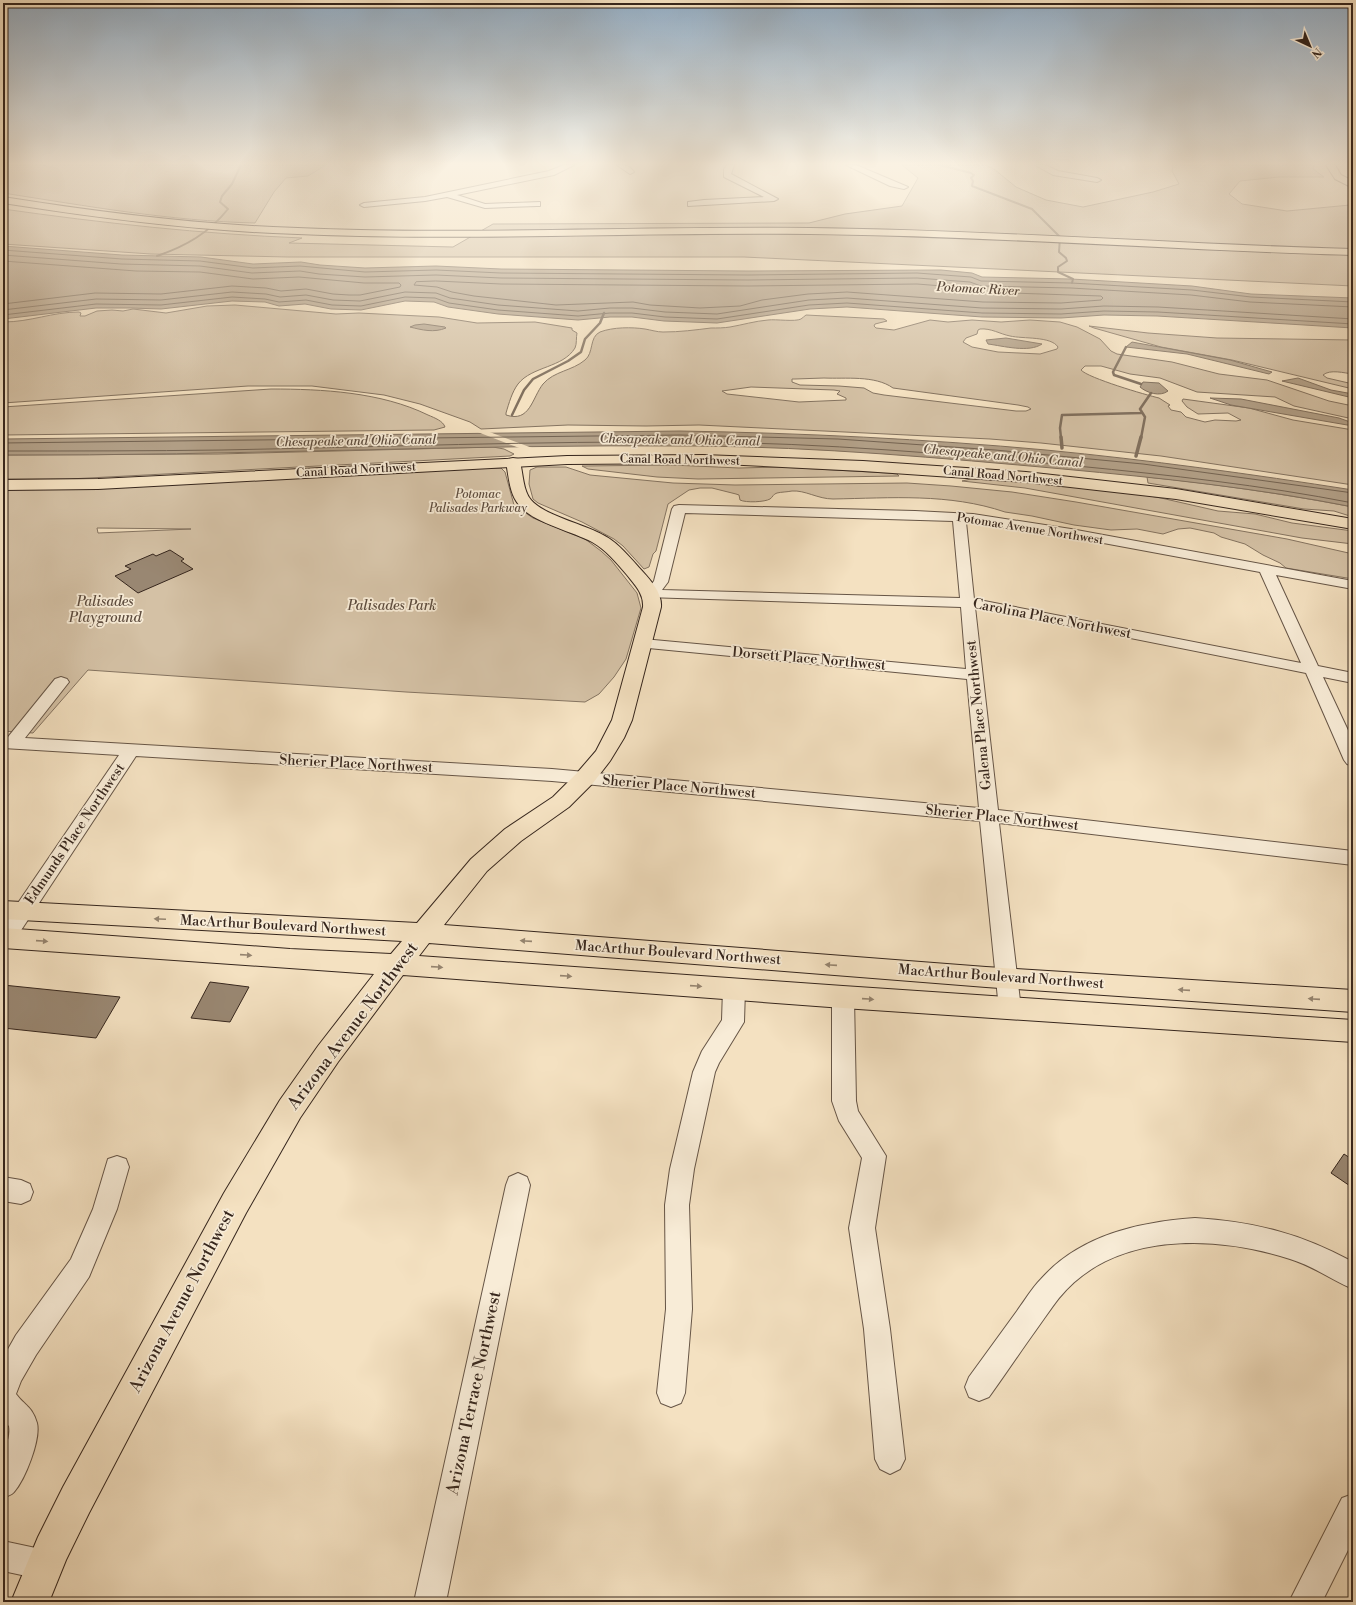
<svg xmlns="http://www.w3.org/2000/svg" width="1356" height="1605" font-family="'Libre Bodoni',serif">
  <rect width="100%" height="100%" fill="#f4e1c1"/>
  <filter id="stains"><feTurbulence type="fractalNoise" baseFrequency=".005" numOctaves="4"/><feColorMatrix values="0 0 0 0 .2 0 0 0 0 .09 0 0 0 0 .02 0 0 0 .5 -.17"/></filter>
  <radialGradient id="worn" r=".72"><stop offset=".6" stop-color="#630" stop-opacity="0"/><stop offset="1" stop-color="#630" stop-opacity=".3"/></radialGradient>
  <path fill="#d4c1a5" stroke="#857461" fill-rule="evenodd" d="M3 165H326L308 176 286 178 274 192 255 223C170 221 87 206 3 193Z
    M902 165H985L994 169 1016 187 1046 200 1083 207 1153 192 1179 184 1172 171 1173 165H1314L1313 169 1324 177H1279L1240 181 1229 194 1242 204 1287 211 1350 205 1353 204V286L744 257H288L151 254 3 244V209C102 223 202 234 302 238L289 243 453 247 493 224 809 223 845 214 902 206 918 178Z
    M235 305 336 314 359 313 439 317 477 323 535 322 572 328V330L577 333C576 337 577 344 575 348 563 368 532 366 518 384 512 392 509 403 506 413V415C530 423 532 398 543 384 554 371 572 371 585 360 594 353 589 337 600 332 613 327 632 327 645 329 651 330 657 332 663 332 680 332 695 330 711 328 717 328 724 328 730 327 742 325 755 321 768 320 776 319 795 322 801 319 803 318 804 316 806 315L884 319 887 321 875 324 874 326 876 328 894 330 930 320 948 322 972 320 1001 322 1030 320 1060 322 1077 327 1100 339 1111 351 1117 354 1172 362 1219 374 1267 380 1329 401 1353 406V419L1294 406 1275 397 1197 392 1160 378 1130 374 1101 366H1085L1081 370C1088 378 1146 395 1159 398L1170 405 1168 406 1171 410 1181 412 1186 417 1205 422 1215 420 1236 421 1241 420 1228 413 1198 414 1187 407 1182 401 1183 399 1249 408 1293 420 1353 430V485L1161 456 1041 443 990 439 699 425 646 426 568 425 481 429 470 422 420 404 384 395 312 386H248L3 403V322C31 322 52 312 79 312L81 313 80 316H85L97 311 112 310 123 311 133 309 166 313 207 306ZM980 329C991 328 1000 334 1010 336 1023 339 1051 336 1058 347L1057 349 1040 354 998 352 972 347 963 342 966 338 977 334 978 330ZM824 378C845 379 875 375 893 388L1018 405 1028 407 1031 409 1026 411H1016L884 395 873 393 864 388 839 386 800 385 792 382V379H795ZM751 387 834 390 840 391 837 394 846 398V400L799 402 727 394 722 391Z
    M1089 326 1148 333 1217 338 1353 340V374C1344 373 1330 369 1323 375L1327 378 1353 384V389L1232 360 1161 347 1094 328Z
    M271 389C322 389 381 392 428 415 435 418 443 421 445 427L434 430 3 435V407Z
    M493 447 504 449 514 454 510 456 69 479H3V455L218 454Z
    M672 465 739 468 780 467 888 473 897 474 899 476 698 479 657 477 588 469 582 466Z
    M537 467H566L590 475 673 483 735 485 907 483 951 486 1012 492 1076 502 1287 539 1353 554V579L1286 568 1280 563 1263 555 1245 544 1221 537 1214 533 1190 528 1178 529 1163 534 1137 529 1111 530 1074 525 1032 516 1005 512C949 493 891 498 833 499 818 499 805 490 792 491 787 492 781 492 777 493 773 494 773 497 770 499 765 502 746 503 740 500L739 495 736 494 712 488H700L689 490 668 504 656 551 653 554 649 567 644 569 623 546 614 539 582 522 538 503 533 499 529 484 530 470Z
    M463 468H501L505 472 514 505 533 518 585 539 601 551 611 560 637 593 641 608 626 659 614 677 599 694 585 702 406 692 88 670 33 733 3 731V488ZM97 528 191 529 98 533Z
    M1147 477C1216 484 1285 494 1353 507V517L1334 511 1304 509 1148 483Z
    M971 479H993L1133 493 1161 498 1218 511 1255 514 1292 523 1353 531V544L1302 538 1025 488 962 481Z"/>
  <path fill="#b3a189" stroke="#81705e" d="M3 246 122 255 201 257 253 264 301 262 320 265 365 268 436 266 501 269 748 271 941 270 972 273 982 277 1071 279 1192 286 1251 294 1353 298V328L1157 316 1104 315 1061 318 982 317 847 307 810 309 717 323 664 321 632 317H610L578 320 498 314 448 307 434 302 405 301 361 310 331 309 305 304 279 306 265 302 232 301 161 309 130 308H96L3 319Z
    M424 324 445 327 446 328C434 333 422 330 410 327L415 325Z
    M1006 338 1042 344C1029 353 1003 346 988 344L986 340Z
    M1132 342 1230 360 1272 372 1269 374 1187 354 1126 347Z
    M1298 378 1331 390 1353 394V398L1282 381Z
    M1143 382 1159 383 1168 391C1160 397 1147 393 1140 387Z
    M1210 398 1241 399 1339 418 1353 423V426L1231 405Z
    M680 431C803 433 925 439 1046 450 1149 460 1251 474 1353 490V507C1257 488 1161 478 1063 469 941 458 819 447 697 446 465 444 234 456 3 455V439Z"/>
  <path fill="#f4e1c1" d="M475 431H487L535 449H522Z"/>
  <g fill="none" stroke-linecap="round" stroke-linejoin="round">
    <path stroke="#746453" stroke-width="1" d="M3 250 122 259 200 261 253 268 300 266 365 272 436 270 501 273 748 275 917 273 971 277 981 281 1071 283 1192 290 1251 297 1353 302
      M3 255 121 264 200 266 252 273 300 271 319 274 365 277 436 275 501 278 748 280 917 278 970 282 981 286 1071 288 1191 295 1250 302 1353 307
      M3 261 136 271 200 272 253 279 299 277 364 283H399L401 285 400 287 360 295H349L333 294 306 289 281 291 266 288 232 286 161 294 95 293 3 304
      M436 281 501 284 748 286 917 284 968 288 981 292 1101 296 1103 298 1101 300 1061 303 983 302 847 292 808 294 762 300 740 306 700 308 650 305 633 302 556 305 474 296 452 292 437 287 414 285 416 282Z
      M3 310 96 299 161 300 232 292 266 294 280 297 306 295 333 300 360 301 405 292 436 293 450 298 498 305 578 311 610 308H632L665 312 717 314 809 300 847 298 982 308 1061 309 1104 306 1158 307 1353 319
      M3 315 96 304 161 305 232 297 265 299 279 302 306 300 332 305 361 306 405 297 435 298 449 303 498 310 578 316 610 313H632L665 317 717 319 809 305 847 303 982 313 1061 314 1104 311 1158 312 1353 324
      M3 443 680 435 838 439 995 450 1143 464 1353 493
      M3 451C76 451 148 451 221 450 379 447 538 441 697 442 823 443 951 454 1077 466 1169 475 1261 485 1353 503"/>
    <path stroke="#81705e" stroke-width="2" d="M940 165 971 173 974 175 971 178 973 181 972 186 1032 209 1060 237 1059 252 1066 258 1067 261 1058 267V272L1073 279 1072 283
      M157 256C186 246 209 233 228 209L220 202 222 196 232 184 241 165"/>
    <path stroke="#81705e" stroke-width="2.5" d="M1126 347 1113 372 1114 375 1141 384
      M512 415 524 390 533 379 568 361 581 352 585 339 600 323 604 313
      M1061 438 1060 428 1062 415 1141 413
      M1141 438 1145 417 1140 409 1151 393"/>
    <path stroke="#81705e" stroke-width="3.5" d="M1061 437 1062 448
      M1136 456 1141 437"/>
  </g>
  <path fill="#998772" stroke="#36261d" d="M170 550 184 559 181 561 193 569 138 593 115 576 131 569 125 566 153 554 156 556Z
    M210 982 249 987 230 1022 191 1018Z
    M3 985 120 997 96 1038 3 1028Z
    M1344 1154 1353 1160V1188L1331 1173Z"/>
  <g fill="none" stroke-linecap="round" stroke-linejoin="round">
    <defs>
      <path id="minor" d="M564 165H574L554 175 457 195 485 204 540 202V206H537L485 208 447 197 425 201 364 207 360 205 364 203 425 197 549 171Z
        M617 165C625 165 629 165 634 172L630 174Z
        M727 165H734L731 174 778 199 774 201 688 206V202L704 200 764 197 724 177V169Z
        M846 165H856L908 187 904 189 890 186Z
        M1035 165H1045L1058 171 1097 178 1101 180 1097 182 1053 175Z
        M679 505 915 511 973 514 1071 529 1353 581V589L1276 575 1318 666 1353 673V683L1323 677 1353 741V766L1347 764 1344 760 1306 673 975 607 998 810 1353 851V865L999 823 1021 1009 1018 1015 1010 1018 1002 1015 999 1009 980 821 552 781 136 756 12 944 3 945V925L119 755 3 748V736L8 737 55 679 61 677 67 679 69 682 25 738 552 769 979 808 967 679 638 647 635 644 638 641 643 639 966 669 961 607 646 597 644 594 654 581 672 509 674 506ZM685 513 953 521 960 598 662 590 668 582ZM966 522 1071 537 1260 572 1301 663 974 599Z
        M734 980 741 983 745 989 744 1022 719 1063 715 1072 694 1169 689 1205 692 1309 685 1393 681 1403 671 1407 661 1403 657 1393 666 1309 665 1205 670 1169 693 1072 702 1051 722 1020 723 989 727 983Z
        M843 988 851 991 854 997 856 1101 858 1111 886 1156 875 1228 890 1329 905 1459 900 1469 890 1474 880 1469 875 1459 864 1329 849 1228 862 1158 839 1121 832 1101V997L835 991Z
        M117 1156 126 1159 129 1167 117 1209 89 1277 36 1355 21 1381 16 1394C25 1406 32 1406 37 1423 41 1439 25 1480 14 1492 12 1495 6 1496 3 1498 3 1484 2 1470 3 1456 4 1445 11 1441 9 1426L3 1421V1358L16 1335 71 1259 93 1209 108 1159Z
        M518 1173 527 1177 530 1185 446 1602H414L506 1185 509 1177Z
        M3 1177 21 1180 30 1184 33 1192 30 1200 21 1204 3 1201Z
        M1195 1218C1255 1222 1300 1233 1353 1262V1289C1332 1280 1313 1266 1290 1259 1215 1235 1114 1231 1059 1298 1051 1308 1044 1319 1036 1330 1020 1352 1005 1375 989 1397L979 1401 969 1397 965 1387 969 1377C985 1355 1001 1333 1017 1311 1025 1300 1032 1288 1041 1279 1080 1235 1139 1222 1195 1218Z
        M1353 1494V1540L1322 1602H1289L1342 1498Z
        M3 1541 45 1550 56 1554 60 1565 56 1576 45 1580 3 1571Z"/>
      <path id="major" d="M1326 165H1335L1341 175 1353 181V188L1335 179Z
        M513 458 518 459 520 462C523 473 523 491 531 500 545 516 584 524 603 535 619 543 631 559 643 572 652 582 662 593 661 607L632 720 624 738 610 761 593 783 569 807 521 841 487 871 444 925 986 967 1353 990V1012L986 987 429 943 419 956 843 986 1353 1020V1042L843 1008 403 975 338 1062 300 1118 246 1213 89 1513 66 1560 49 1602H11L38 1537 63 1487 224 1193 280 1100 318 1046 374 974 3 948V928L290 949 391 954 402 941 3 919V901L417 923 471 859 505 829 553 797 577 773 596 751 612 720 643 607C644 594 635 585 627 575 617 563 606 550 592 542 572 531 533 523 519 505 509 493 509 477 506 462L508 459Z"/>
      <path id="highway" d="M3 197C92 211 183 223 273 227 452 236 631 226 810 228 991 230 1172 244 1353 249V255C1172 250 991 236 810 234 631 232 452 242 273 233 182 229 92 217 3 203Z
        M703 455 863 461 1026 472 1176 489 1353 519V529L1176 499 1026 482 863 471 703 463 567 464 98 489 3 490V480L98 479 567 456Z"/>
    </defs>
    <use href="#minor" stroke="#665546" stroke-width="2"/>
    <use href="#major" stroke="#36261d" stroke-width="2"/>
    <use href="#highway" stroke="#36261d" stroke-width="2"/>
    <use href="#minor" fill="#f8ecd7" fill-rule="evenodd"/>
    <use href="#major" fill="#f4e1c1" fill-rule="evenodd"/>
    <use href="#highway" fill="#f4e1c1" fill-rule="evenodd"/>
  </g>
  <defs><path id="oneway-solid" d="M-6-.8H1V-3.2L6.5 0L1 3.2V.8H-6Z"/></defs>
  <g fill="#95846f">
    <use href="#oneway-solid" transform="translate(160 919) rotate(-177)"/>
    <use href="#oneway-solid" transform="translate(42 941) rotate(4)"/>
    <use href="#oneway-solid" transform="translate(526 941) rotate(-176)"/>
    <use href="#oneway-solid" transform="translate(246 955) rotate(4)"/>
    <use href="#oneway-solid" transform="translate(831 965) rotate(-176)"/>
    <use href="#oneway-solid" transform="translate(437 967) rotate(4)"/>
    <use href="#oneway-solid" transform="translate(566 976) rotate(4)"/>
    <use href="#oneway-solid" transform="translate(696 986) rotate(4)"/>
    <use href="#oneway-solid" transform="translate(1184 990) rotate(-176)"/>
    <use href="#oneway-solid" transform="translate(868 999) rotate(4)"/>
    <use href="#oneway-solid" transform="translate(1314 999) rotate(-176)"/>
  </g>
  <linearGradient id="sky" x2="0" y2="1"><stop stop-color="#93acc2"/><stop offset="0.42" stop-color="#faf2e3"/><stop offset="1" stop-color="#faf2e3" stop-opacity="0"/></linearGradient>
  <rect width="1356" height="390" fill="url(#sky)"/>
  <g text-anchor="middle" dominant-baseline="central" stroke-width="3.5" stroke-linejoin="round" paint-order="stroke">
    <g font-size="12" fill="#36261d" stroke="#f8ecd7">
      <text transform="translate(680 460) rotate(1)">Canal Road Northwest</text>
      <text transform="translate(356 470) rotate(-3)">Canal Road Northwest</text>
      <text transform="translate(1003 476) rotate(5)">Canal Road Northwest</text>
      <text transform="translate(1030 529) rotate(9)">Potomac Avenue Northwest</text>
    </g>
    <g font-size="12" font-style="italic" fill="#5e4d3f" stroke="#f8ecd7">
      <text x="478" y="494">Potomac<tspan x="478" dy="14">Palisades Parkway</tspan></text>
    </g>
    <g font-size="13" font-style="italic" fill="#5c4b3d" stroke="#f8ecd7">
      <text transform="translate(978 289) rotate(3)">Potomac River</text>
      <text transform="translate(680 440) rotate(1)">Chesapeake and Ohio Canal</text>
      <text transform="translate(356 441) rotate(-1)">Chesapeake and Ohio Canal</text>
      <text transform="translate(1003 456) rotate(5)">Chesapeake and Ohio Canal</text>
    </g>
    <g font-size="14" font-style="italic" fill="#5e4d3f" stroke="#f8ecd7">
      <text x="105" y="602">Palisades<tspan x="105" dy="16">Playground</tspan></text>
      <text x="392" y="606">Palisades Park</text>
    </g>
    <g font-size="14" fill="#36261d" stroke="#f8ecd7">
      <text transform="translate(1052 619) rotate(11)">Carolina Place Northwest</text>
      <text transform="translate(809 659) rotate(5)">Dorsett Place Northwest</text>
      <text transform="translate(979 715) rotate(-96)">Galena Place Northwest</text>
      <text transform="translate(356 764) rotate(3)">Sherier Place Northwest</text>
      <text transform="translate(679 787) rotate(5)">Sherier Place Northwest</text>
      <text transform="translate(1002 818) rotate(6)">Sherier Place Northwest</text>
      <text transform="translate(75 834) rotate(-56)">Edmunds Place Northwest</text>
      <text transform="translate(283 926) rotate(3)">MacArthur Boulevard Northwest</text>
      <text transform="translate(678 953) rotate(4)">MacArthur Boulevard Northwest</text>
      <text transform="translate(1001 977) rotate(4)">MacArthur Boulevard Northwest</text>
    </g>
    <g font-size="17" fill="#36261d" stroke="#f8ecd7">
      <text transform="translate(353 1026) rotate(-53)">Arizona Avenue Northwest</text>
      <text transform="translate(182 1301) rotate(-62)">Arizona Avenue Northwest</text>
      <text transform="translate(474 1393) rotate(-78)">Arizona Terrace Northwest</text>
    </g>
  </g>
  <rect width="1356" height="1605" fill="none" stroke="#f4e1c1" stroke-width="16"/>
  <rect x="4" y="4" width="1348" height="1597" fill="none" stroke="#36261d" stroke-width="2"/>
  <rect x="8" y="8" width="1340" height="1589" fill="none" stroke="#36261d"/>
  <g transform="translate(1310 46) rotate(136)" stroke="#f8ecd7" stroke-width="3" paint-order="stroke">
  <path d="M0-3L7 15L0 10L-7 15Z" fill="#36261d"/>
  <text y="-6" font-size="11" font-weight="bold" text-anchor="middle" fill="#36261d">N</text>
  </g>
  <rect width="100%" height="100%" filter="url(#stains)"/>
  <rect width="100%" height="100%" fill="url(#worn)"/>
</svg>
